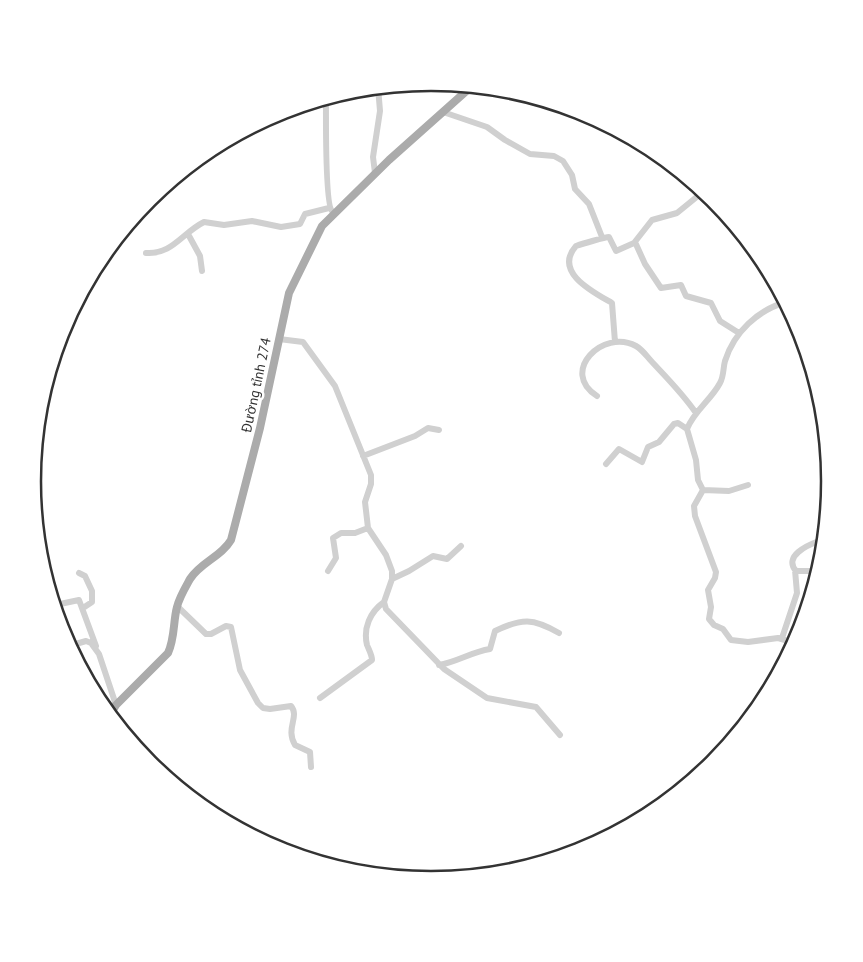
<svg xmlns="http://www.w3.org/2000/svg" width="863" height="962" font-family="'PT Sans',sans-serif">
  <rect width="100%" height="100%" fill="#fff"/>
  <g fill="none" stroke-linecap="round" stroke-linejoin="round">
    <path stroke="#d0d0d0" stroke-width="6" d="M326 98C326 115 325 204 332 211
      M443 112 487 127 505 140 530 154 554 156 563 161 572 175 575 189 589 204 602 237
      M375 173 373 157 380 111 378 87
      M188 234 200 256 202 271
      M635 242 645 264 661 288 681 285 686 296 711 303 720 321 739 333
      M146 253C172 255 182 233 204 222L224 225 252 221 281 227 300 224 305 214 329 208
      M786 302C758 310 734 332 725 361 723 368 724 376 720 383 711 400 694 411 687 429L696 460 698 480 703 490 694 506 695 516 716 572 715 578 708 590 711 607 709 619 714 625 723 629 731 640 748 642 778 638 785 640 792 649
      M279 339 303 342 335 386 371 475V484L365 502 368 528 386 555 392 571V579L384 602 386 609 444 669 487 698 536 707 560 735
      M615 342 612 303C593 292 553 272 576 246 582 244 605 237 609 237L616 251 634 243 652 220 677 213 704 191
      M597 396C559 372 603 328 636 346 643 350 647 357 653 363 668 379 683 394 696 413
      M363 456 415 436 428 428 439 430
      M606 464 619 449 642 462 648 447 659 442 674 424 678 423 687 429
      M703 490 729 491 748 485
      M819 543 826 523 829 500
      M328 571 336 558 333 538 341 533H355L368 528
      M813 571H796C783 556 808 545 819 541
      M79 573 85 576 92 591V602L83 608
      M392 579 409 571 433 556 447 559 461 546
      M60 604 79 600 96 646
      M177 606 206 634H211L226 626 231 627 240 670 258 703 263 708 270 709 291 706C300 717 285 728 295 745L310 752 311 767
      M782 638 797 593 795 570
      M69 646 86 641 91 643 99 654 116 705
      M439 665C457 662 471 652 490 649L495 631C522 618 533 618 559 633
      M320 698 372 660C372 655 369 650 367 645 363 628 370 612 384 602"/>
    <path stroke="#ababab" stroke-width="8" d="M110 715 116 705 168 653C175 638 173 622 177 607 179 598 185 588 190 579 201 562 221 557 231 540L260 428 289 293 322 226 389 160 472 86"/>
  </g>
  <g text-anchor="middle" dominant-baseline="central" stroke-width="5" stroke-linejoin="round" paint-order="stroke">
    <g font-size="14" fill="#333" stroke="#fff">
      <text transform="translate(256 385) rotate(-78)">Đường tỉnh 274</text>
    </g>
  </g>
  <path d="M0 0H863V962H0ZM41 481a390 390 0 1 1 780 0a390 390 0 1 1-780 0Z" fill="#fff" fill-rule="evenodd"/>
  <path fill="none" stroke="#333" stroke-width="2.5" d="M41 481a390 390 0 1 1 780 0a390 390 0 1 1-780 0Z"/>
</svg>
